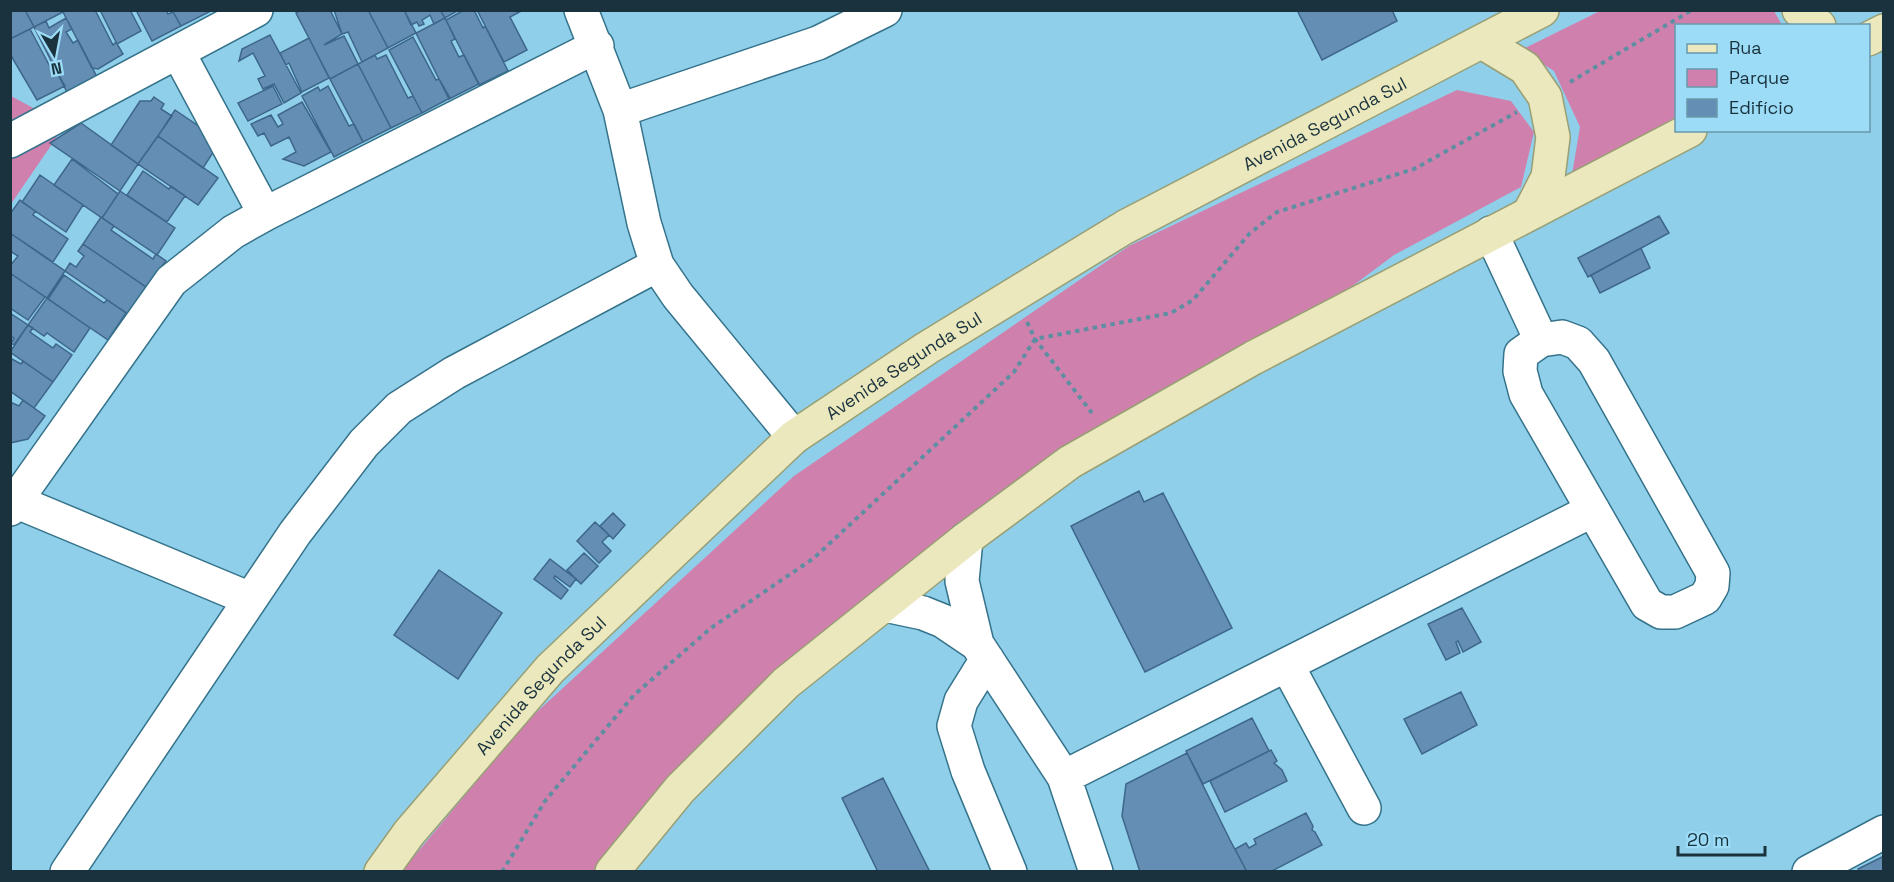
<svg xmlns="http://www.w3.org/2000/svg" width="1894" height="882" font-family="'Space Grotesk',sans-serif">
  <rect width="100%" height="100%" fill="#90cfe9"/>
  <path fill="#d080ad" d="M1600 11H1774L1782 25 1676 26V124L1571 180 1580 127 1554 71 1521 50Z
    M1457 90 1511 101 1534 132 1521 187 1394 255 1311 317 756 693 595 871 401 872 527 721 794 476 1129 246Z
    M11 96 65 125 11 204Z"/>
  <path fill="#648eb4" stroke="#3d668a" stroke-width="1.5" d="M10 10H25L34 27 10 39Z
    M25 10H63V12L34 27Z
    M66 10H95L113 45 116 42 123 54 98 69 92 68 63 12Z
    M100 10H130L141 31 117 44Z
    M136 10H166L168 14 173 12 181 26 152 41Z
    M172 10H208L209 12 181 26Z
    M301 10H330L342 34 324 45 344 36 358 64 330 79 296 13Z
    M334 10H368L388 48 362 62 348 32 342 34Z
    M368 10H404L416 33 388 48Z
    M404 10H440L445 18 434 24 430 15 422 20 424 24 419 26 417 22 411 25Z
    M440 10H459L445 18Z
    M464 10H474L483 28 485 26 508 71 479 85 446 20Z
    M477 10H523L510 17 527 50 504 62Z
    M1297 10H1392L1397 21 1322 60Z
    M66 18 72 29 66 32 73 43 78 40 98 79 68 94 34 27 46 21 49 28Z
    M445 18 455 39 451 41 459 57 464 55 479 84 449 99 416 33Z
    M30 29 55 76 58 74 65 86 37 100 10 54V39Z
    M270 35 301 93 284 103 274 84 263 89 258 79 265 76 253 53 239 61 242 49Z
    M413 37 436 80 439 79 450 98 422 113 389 50Z
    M309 38 329 78 302 92 289 63 286 65 280 53Z
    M375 55 377 59 386 55 408 98 413 96 422 113 391 128 358 64Z
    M358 64 391 128 363 142 330 79Z
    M273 86 282 104 248 121 238 103Z
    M328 86 349 126 354 124 363 142 334 157 302 96 318 87 320 91Z
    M154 97 164 104 161 109 172 116 138 164 111 145 140 101H151Z
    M302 102 331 152 304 166 283 159 296 152 289 137 271 146 264 133 258 136 251 124 271 115 278 127 283 124 278 115Z
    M175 110 203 129 214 151 203 168 158 136Z
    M81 123 138 164 120 191 50 143Z
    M158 136 218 178 198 205 138 164Z
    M72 159 118 194 102 218 54 185Z
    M143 171 169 189 171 186 185 196 167 222 127 195Z
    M40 175 83 205 66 232 22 202Z
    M120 191 175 228 157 255 102 218Z
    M20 200 35 211 33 215 68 239 53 262 10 233V214Z
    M1659 216 1669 233 1588 277 1578 258Z
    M101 217 114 226 111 230 153 259 156 254 166 261 146 287 83 244Z
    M10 233 65 271 47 298 10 273V266L18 256 10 251Z
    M83 244 146 287 128 314 65 271 70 263 76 267 84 256 78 251Z
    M1641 248 1650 268 1600 293 1591 275Z
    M10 273 45 297 28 320 10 308Z
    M64 275 104 303 107 300 126 313 108 340 48 299Z
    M47 298 90 328 74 352 47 333 44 336 28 325Z
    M10 313 28 325 14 345 11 343 14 338 10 336Z
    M28 325 33 328 30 332 53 348 56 344 72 355 53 382 10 352Z
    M10 358 21 364 23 361 53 382 34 408 10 391Z
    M23 400 45 416 28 439 10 443V402L19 406Z
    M1139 491 1144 502 1163 493 1232 628 1145 672 1071 526Z
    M613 513 625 525 613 539 600 526Z
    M595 522 609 535 602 542 611 551 599 563 577 541Z
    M584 553 598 566 581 584 567 570Z
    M550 559 576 579 570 587 555 576 554 578 568 590 561 599 534 579Z
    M439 570 502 613 458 679 394 635Z
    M1462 608 1481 642 1463 652 1458 641 1456 642 1460 653 1446 660 1428 624Z
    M1461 692 1477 725 1422 754 1404 719Z
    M1252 718 1269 751 1203 784 1186 751Z
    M1271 750 1277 761 1274 763 1282 770 1287 781 1225 812 1210 781Z
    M1187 753 1230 840 1247 872H1140L1122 816 1126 784Z
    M883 778 930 872H878L842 798Z
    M1306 813 1313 826 1312 830 1315 832 1322 845 1270 872H1247L1235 849 1246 843 1249 848 1256 844 1254 839Z
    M1884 856V872H1859L1858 869Z"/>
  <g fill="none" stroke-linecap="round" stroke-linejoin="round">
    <defs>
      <path id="minor" d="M581 10 620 110 644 223 657 265 678 296 794 437
        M179 54 265 214
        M620 110 818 43 885 10
        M10 141 256 10
        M1491 233 1541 340
        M1562 337 1578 343 1594 361 1713 573 1712 586 1705 598 1675 612H1661L1647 604 1526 394 1520 371 1521 354 1541 340Z
        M10 499 250 599
        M10 509 171 281 233 232 265 214 597 46
        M966 539 962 581 977 644
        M885 605 923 613 943 621 977 644 1064 777 1096 872
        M987 659 961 701 954 726 968 771 1010 872
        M1287 665 1364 808
        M1064 777 1593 510
        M67 872 295 533 364 443 399 408 454 373 657 265
        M1809 872 1884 832"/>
      <g id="major">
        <path d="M1799 10 1819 26"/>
        <path d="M1868 39 1884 31"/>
        <path d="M1482 42 1525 68 1545 97 1553 137 1548 177 1530 212"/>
        <path id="s1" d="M381 872 409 833 550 669 794 437 927 348 1125 227 1542 10"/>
        <path d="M612 872 680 789 786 683 966 539 1070 462 1253 358 1690 130"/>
      </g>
    </defs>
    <use href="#minor" stroke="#35738b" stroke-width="36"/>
    <use href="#major" stroke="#989f74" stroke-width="36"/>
    <path stroke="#5f8ea2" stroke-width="4" stroke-dasharray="4.5 4.5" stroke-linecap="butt" d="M1570 82 1692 10
      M1027 322 1035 339 1092 413
      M502 872 545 801 634 695 711 628 814 558 1014 372 1035 339 1171 313 1193 300 1250 233 1277 212 1414 169 1517 112"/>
    <use href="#minor" stroke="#fff" stroke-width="33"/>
    <use href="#major" stroke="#ebe8be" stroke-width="33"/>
  </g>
  <g text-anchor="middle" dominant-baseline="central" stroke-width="6" stroke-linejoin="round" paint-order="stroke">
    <g font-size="18" fill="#19323d" stroke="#9ddcf6">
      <text stroke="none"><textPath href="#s1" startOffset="1218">Avenida Segunda Sul</textPath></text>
      <text stroke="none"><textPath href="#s1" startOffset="732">Avenida Segunda Sul</textPath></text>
      <text stroke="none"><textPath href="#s1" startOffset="246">Avenida Segunda Sul</textPath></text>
    </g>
  </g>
  <rect width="1894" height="882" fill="none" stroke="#19323d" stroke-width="24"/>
  <rect x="1675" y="24" width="195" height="108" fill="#9ddcf6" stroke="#6898ac" stroke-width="1.5"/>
  <rect x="1687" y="44" width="30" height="9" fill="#ebe8be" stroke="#6898ac" stroke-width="1.5"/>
  <text x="1729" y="54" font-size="18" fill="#19323d">Rua</text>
  <rect x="1687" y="69" width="30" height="18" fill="#d080ad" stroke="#6898ac" stroke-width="1.5"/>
  <text x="1729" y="84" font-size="18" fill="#19323d">Parque</text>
  <rect x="1687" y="99" width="30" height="18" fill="#648eb4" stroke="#6898ac" stroke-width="1.5"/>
  <text x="1729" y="114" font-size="18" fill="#19323d">Edifício</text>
  <g transform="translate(54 54) rotate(170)" stroke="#9ddcf6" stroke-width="4.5" paint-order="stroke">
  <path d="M0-4.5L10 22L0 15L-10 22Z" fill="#19323d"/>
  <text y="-9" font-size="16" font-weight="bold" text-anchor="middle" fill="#19323d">N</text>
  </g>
  <path d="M1678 846v9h87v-9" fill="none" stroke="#19323d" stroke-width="3"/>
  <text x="1687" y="846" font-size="18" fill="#19323d" stroke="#9ddcf6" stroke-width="4.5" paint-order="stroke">20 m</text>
</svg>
